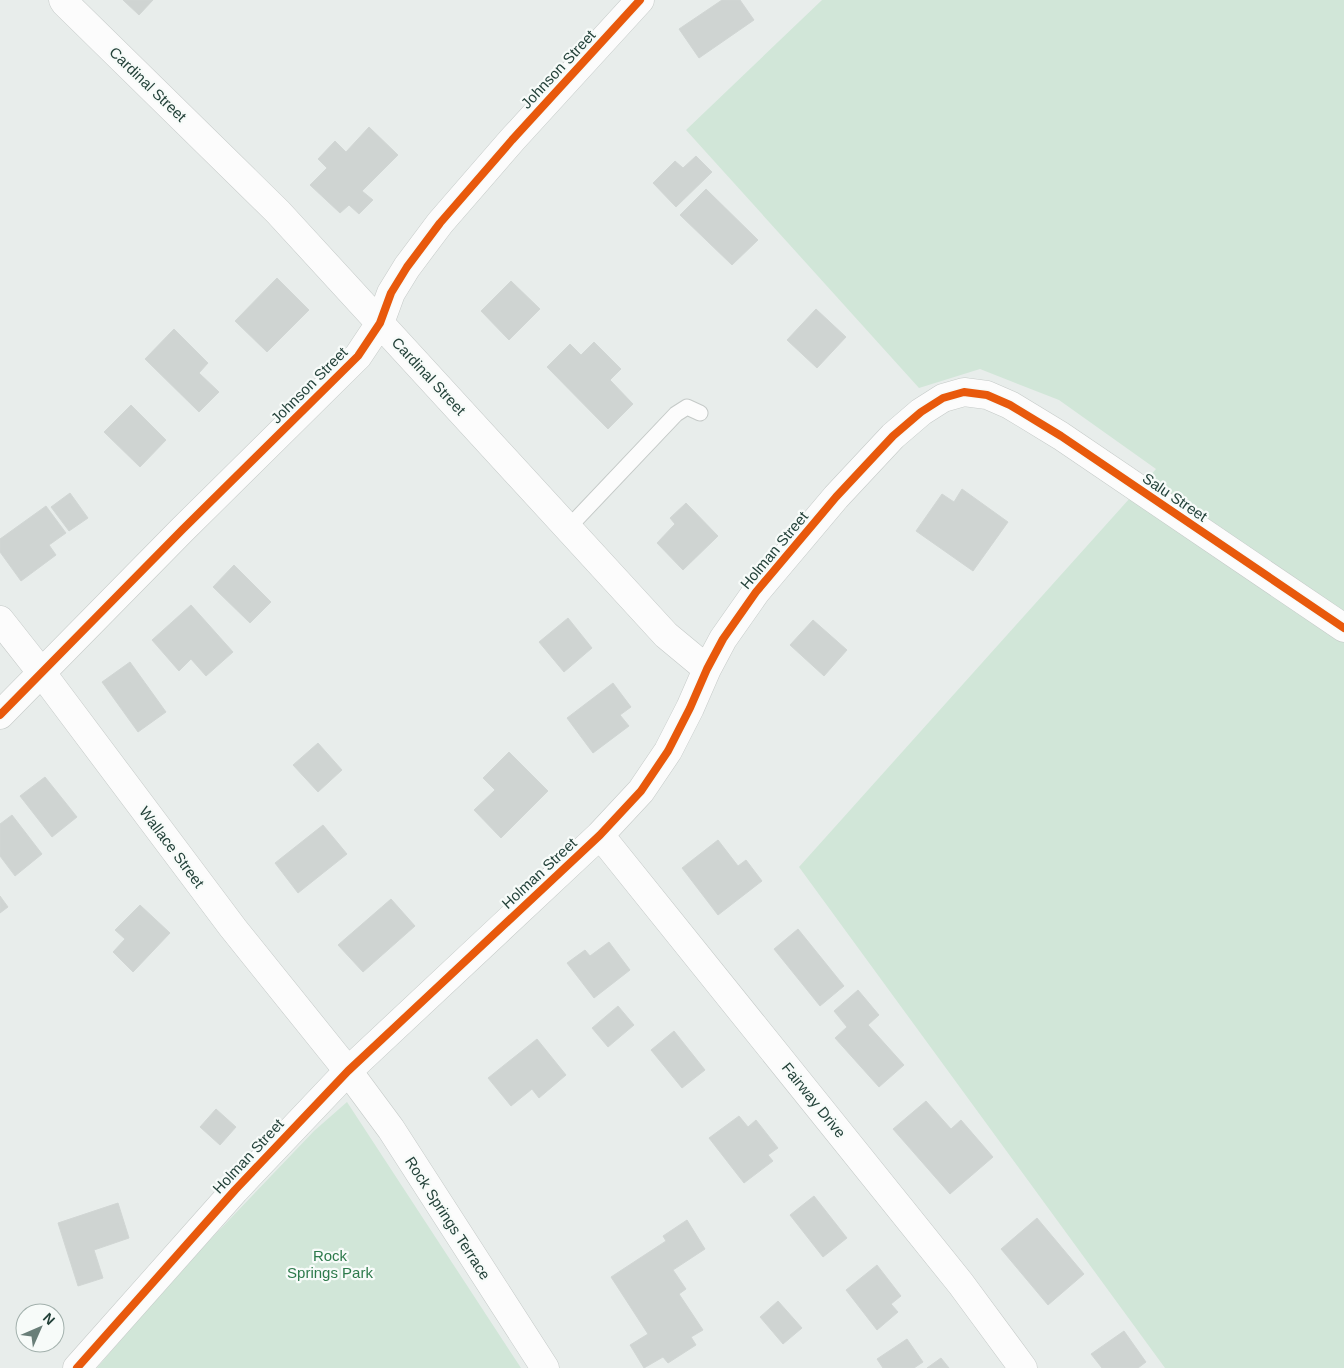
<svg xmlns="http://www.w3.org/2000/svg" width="1344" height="1368" font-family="Arial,sans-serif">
  <rect width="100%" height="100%" fill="#e8edeb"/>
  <path fill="#d1e6d8" d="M822 0H1344V1368H1165L799 867 1156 469 1059 400 980 369 919 388 686 130Z
    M347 1102 521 1368H97L165 1287 314 1131Z"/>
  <path fill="#cfd4d2" stroke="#d1d6d4" d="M123 0H153L139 15Z
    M722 0H740L754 20 699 58 679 29Z
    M369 127 398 155 362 191 373 200 359 214 349 205 340 213 310 185 327 168 318 159 335 141 346 152Z
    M696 156 712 172 676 207 653 183 675 161 683 168Z
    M706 189 758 240 732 265 680 215Z
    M277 278 309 310 267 352 235 321Z
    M511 281 540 309 509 340 481 311Z
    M816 309 846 337 817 368 787 340Z
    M174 329 208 363 199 373 219 392 199 412 145 359Z
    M594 342 621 369 610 380 633 404 608 429 547 367 570 344 581 355Z
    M131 405 166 440 140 467 104 432Z
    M962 489 1008 522 973 571 916 531 942 494 954 502Z
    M70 493 88 518 69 531 51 507Z
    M686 503 718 536 683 570 657 543 675 524 670 518Z
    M46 506 66 533 49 545 56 555 21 581 0 552V539Z
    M234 565 271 602 250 623 213 587Z
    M191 605 233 652 206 676 191 659 179 671 152 640Z
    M568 618 592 648 564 672 539 642Z
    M813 620 847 650 824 676 790 645Z
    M130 662 166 712 138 732 102 682Z
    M613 683 631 707 620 715 629 726 593 753 567 718Z
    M318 743 342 770 318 792 293 765Z
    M509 752 548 791 501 838 474 810 495 790 483 778Z
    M45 777 77 817 52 837 20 796Z
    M12 815 42 854 15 876 0 856V824Z
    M323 825 347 854 298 893 275 863Z
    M718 840 738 866 746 860 762 881 718 915 682 868Z
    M0 896 8 907 0 913Z
    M391 899 415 926 363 972 338 945Z
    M140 905 170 933 133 972 113 952 125 939 115 930Z
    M798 929 844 986 820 1006 774 949Z
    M609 942 630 970 594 998 567 963 585 950 590 956Z
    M858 990 879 1015 868 1025 904 1065 879 1087 835 1038 847 1027 834 1011Z
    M618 1006 634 1025 608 1047 592 1028Z
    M674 1031 705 1070 682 1088 651 1050Z
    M537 1039 566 1075 539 1098 532 1089 511 1106 488 1078Z
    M926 1101 951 1129 961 1120 993 1157 950 1194 893 1129Z
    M216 1109 236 1127 220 1145 200 1127Z
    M739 1116 748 1127 756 1120 778 1148 768 1155 773 1161 744 1183 709 1138Z
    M814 1196 847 1238 823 1257 790 1215Z
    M118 1203 129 1238 94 1250 103 1278 78 1286 58 1223Z
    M1037 1218 1084 1274 1048 1305 1001 1249Z
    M687 1220 705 1249 673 1270 686 1289 679 1294 703 1330 691 1337 696 1345 668 1363 663 1357 644 1368 630 1345 648 1334 611 1277 666 1241 663 1236Z
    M877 1265 901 1296 891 1304 898 1312 877 1330 846 1290Z
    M778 1301 802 1328 783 1344 760 1317Z
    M1124 1331 1146 1362 1138 1368H1102L1091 1354Z
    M907 1339 923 1362 914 1368H883L877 1359Z
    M941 1358 949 1368H927Z"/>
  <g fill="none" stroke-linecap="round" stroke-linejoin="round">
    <defs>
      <path id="service" d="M568 528 676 414 687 407 700 413"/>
      <path id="minor" d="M63 0 65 3 278 212 666 635 707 669
        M0 620 41 672 233 928 348 1071 391 1129 545 1368
        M0 715 182 530 358 356 380 323 391 293 407 267 440 223 512 140 640 0
        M600 835 961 1284 1023 1368
        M77 1368 235 1190 348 1071 600 835 641 791 668 751 690 708 707 669 723 639 756 592 836 497 893 436 921 412 943 398 964 392 987 395 1010 405 1061 436 1344 628"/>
    </defs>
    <use href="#service" stroke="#c5cac8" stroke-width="17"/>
    <use href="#minor" stroke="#c5cac8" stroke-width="29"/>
    <use href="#service" stroke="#fcfcfc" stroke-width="15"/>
    <use href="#minor" stroke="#fcfcfc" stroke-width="28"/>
    <defs>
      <path id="cycleway" d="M0 715 182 530 358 356 380 323 391 293 407 267 440 223 512 140 640 0
        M77 1368 235 1190 348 1071 600 835 641 791 668 751 690 708 707 669 723 639 756 592 836 497 893 436 921 412 943 398 964 392 987 395 1010 405 1061 436 1344 628"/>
    </defs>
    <use href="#cycleway" stroke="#f7fbf9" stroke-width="11"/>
    <use href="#cycleway" stroke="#e8590c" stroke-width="8"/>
  </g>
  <g text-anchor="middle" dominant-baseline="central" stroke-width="4.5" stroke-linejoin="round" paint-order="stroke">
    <g font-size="15" fill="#24423a" stroke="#f7fbf9">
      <text transform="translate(558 69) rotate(-47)">Johnson Street</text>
      <text transform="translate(148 84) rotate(44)">Cardinal Street</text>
      <text transform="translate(429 376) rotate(47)">Cardinal Street</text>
      <text transform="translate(309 385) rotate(-45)">Johnson Street</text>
      <text transform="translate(1175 497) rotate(34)">Salu Street</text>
      <text transform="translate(774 550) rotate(-50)">Holman Street</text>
      <text transform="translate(172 847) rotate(53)">Wallace Street</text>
      <text transform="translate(539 873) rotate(-43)">Holman Street</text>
      <text transform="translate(814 1100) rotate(51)">Fairway Drive</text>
      <text transform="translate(248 1156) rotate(-47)">Holman Street</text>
      <text transform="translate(448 1218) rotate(57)">Rock Springs Terrace</text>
    </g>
    <g font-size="15" fill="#2d7a4b" stroke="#f7fbf9">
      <text x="330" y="1255">Rock<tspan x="330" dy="17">Springs Park</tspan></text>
    </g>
  </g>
  <g transform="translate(40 1328) rotate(45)"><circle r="24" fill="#f7fbf9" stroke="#a3b1ad"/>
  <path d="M0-4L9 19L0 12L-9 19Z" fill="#697e78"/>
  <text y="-8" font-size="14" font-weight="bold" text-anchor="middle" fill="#24423a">N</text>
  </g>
</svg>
